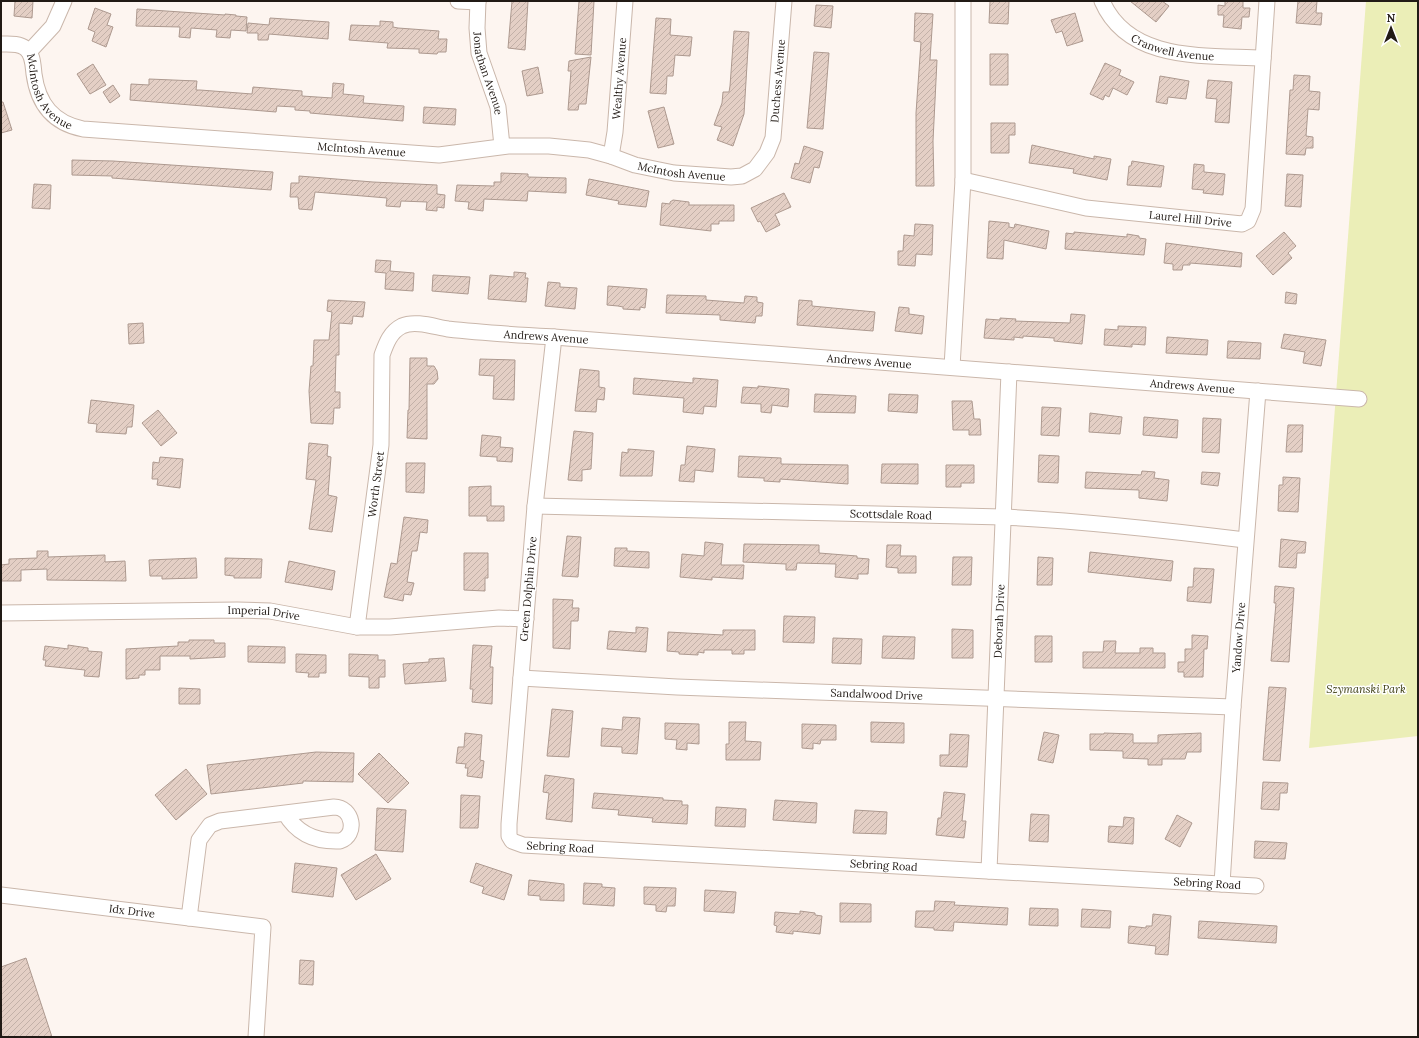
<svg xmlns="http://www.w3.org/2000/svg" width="1419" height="1038" font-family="Lora,serif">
  <defs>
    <pattern id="building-hatch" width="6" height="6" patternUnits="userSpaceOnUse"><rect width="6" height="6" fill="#e4cfc5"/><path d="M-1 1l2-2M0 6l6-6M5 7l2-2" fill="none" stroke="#c3b1a8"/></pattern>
  </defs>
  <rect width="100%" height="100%" fill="#fdf5f0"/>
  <path fill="#ebeeb7" d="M1366 1H1418V736L1309 748Z"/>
  <path fill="url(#building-hatch)" stroke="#ad998f" d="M15 1H33L32 18 14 16Z
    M512 1H528L525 50 508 48Z
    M579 1H594L591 55 575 54Z
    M990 1H1009L1008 24 989 23Z
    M1130 1H1162L1169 6 1156 22Z
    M1225 1H1243V8H1250L1249 17H1242L1241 29 1223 27 1224 15H1218V5L1225 6Z
    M1298 1H1317L1316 13H1322L1321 25 1296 23Z
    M816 5 833 6 831 28 814 26Z
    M95 8 111 14 107 25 113 27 106 47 92 41 95 32 88 29Z
    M137 9 225 15V14L236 15V16L247 17 246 31 231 30 230 38 216 37 217 30 191 28 190 38 179 37 180 27 136 26Z
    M915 13 933 14 930 60H937L933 141 934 186H916V113L921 42 914 41Z
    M1075 13 1083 41 1067 46 1062 31 1056 33 1051 20Z
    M270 18 329 22 328 39 269 34 268 40H258V33H247L248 23 269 25Z
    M656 18 671 19 670 35 692 37 690 56 675 55 673 76H667L666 94 650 93Z
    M380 21 393 22V27L398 28 439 31 438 39H447L446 52H438L437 54 419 53V49L387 48 388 43 349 40 351 25 380 26Z
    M734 31 749 32 744 114 733 146 717 140 722 127 714 125 722 103 723 92H729L730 86Z
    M814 52 829 53 823 129 807 128Z
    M990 54H1008V85H990Z
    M591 57 586 104H579L578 110H568L571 71H568L569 61Z
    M1105 63 1121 70 1119 75 1134 82 1127 95 1113 88 1109 97 1105 95 1103 100 1090 94Z
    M93 64 106 85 90 94 77 74Z
    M538 67 543 93 527 96 522 71Z
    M1294 75 1310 76 1309 91 1320 92 1319 110 1308 109 1306 136 1313 137V148H1306L1305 155 1286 154 1290 90H1293Z
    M1160 76 1189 81 1186 99 1168 97 1167 104 1156 102Z
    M149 79 197 81 196 90H200L252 94 253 87 302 91V96L332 98 333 83 344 84 343 94 364 96 363 103 404 106 403 121 310 113V111L295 110V107L277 106 276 112 130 100 131 84 149 85Z
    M1208 80 1232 82 1229 123 1215 122 1217 99 1206 98Z
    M113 85 120 96 110 103 103 92Z
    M1 102H3L12 130 1 133Z
    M424 107 456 109 455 125 423 123Z
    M664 107 674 144 658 148 648 111Z
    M991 123H1015V135H1009V153H991Z
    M1032 145 1094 159V156L1111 159 1107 180 1073 173 1074 169 1029 163Z
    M804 146 823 152 819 168 814 167 810 183 791 178 795 163 799 164Z
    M72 160 113 161 273 172 271 190 112 178V176L72 175Z
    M1132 161 1164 166 1161 187 1127 185 1129 166H1131Z
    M1194 164 1204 165V172L1225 174 1223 195 1203 193 1204 190 1192 189Z
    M501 173 528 174V177L566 178V193L528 191 527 201 484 199 483 211 468 209 469 202 455 201 457 185 494 186V182H501Z
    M1287 174 1303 175 1301 207 1285 206Z
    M299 176 373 182 437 185V194L445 195 444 208 437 207V211L426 210 427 202 401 201 400 207 386 206 387 198 315 192 312 210 299 209 298 197H290L291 183H299Z
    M589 179 649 191 646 207 618 204 619 201 586 195Z
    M34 184 51 185 50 209 32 208Z
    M784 193 791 207 775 214 780 225 766 232 760 221 758 222 751 208Z
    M673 200 689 202V205H734V221H719V224H711V231L660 225 662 203 670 204V202Z
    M989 221 1009 223V227L1014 228 1015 224 1049 231 1046 249 1004 240 1003 259 987 258Z
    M915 224 933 225 932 255 916 254 915 266 898 265V251H903L904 235 914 236Z
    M1074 232 1127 237V234L1139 236V238L1146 239 1144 255 1065 249 1066 233 1074 234Z
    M1284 232 1296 246 1288 253 1292 258 1273 275 1256 256Z
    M1166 243 1242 253 1241 267 1190 263V265H1183L1182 270H1173V264L1164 263Z
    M376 260 391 261 390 271 414 273 413 291 385 289 386 273 375 272Z
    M514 272 526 273 525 278H528L526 302 488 299 490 275 514 277Z
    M433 275 470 277 468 294 432 291Z
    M548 282 560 283V287L577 288 575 309 545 306Z
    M608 286 647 289 645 308 640 307V310L623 309V307L618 306 607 305Z
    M1286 292 1297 294 1296 304 1285 303Z
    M667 295 706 296V300L744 303 745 296 757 297V302L763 303 762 316H756L755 323 720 320V315L666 313Z
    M328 300 365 302 363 317 353 316 352 324 339 323V355H336L335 392H340V408H334L333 424 311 423 309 391 311 366H313L314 340H329L332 312 327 311Z
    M799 300 812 301V306L875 312 873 331 797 325Z
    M899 307 909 308V314L924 316 922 334 895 331Z
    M1071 314 1085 315 1082 344 1054 341V338L1023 336V338L1014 337V340L984 338 986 319 1000 320V318L1016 319 1015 321 1070 323Z
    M143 323 144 343 129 344 128 324Z
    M1118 326 1146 327 1145 345 1132 344V347L1104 345 1105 329 1118 330Z
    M1284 334 1326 340 1321 366 1303 363 1305 352 1281 348Z
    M1167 337 1208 340 1207 355 1166 353Z
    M1228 341 1261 343 1260 359 1227 358Z
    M410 358H427V366H434L437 371 438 379 434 384H427V439L407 438 408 410H409Z
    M480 359 515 360 514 400 493 399 494 376 479 375Z
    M580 369 599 371V387L605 388 604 400 597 399 596 412 575 411Z
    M634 378 693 383V378L718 380 716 407 704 406 703 414 683 412 684 398 633 394Z
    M758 386 789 389 788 407 772 405 771 413 761 412V404L741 403 743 387 758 388Z
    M815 394 856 396 855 413 814 412Z
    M889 394 918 395 917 413 888 411Z
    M91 400 134 405 132 427H127L126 434 96 432 97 424 88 423Z
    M952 401H972L974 419H980L981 435H969V430H953Z
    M1042 407 1061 408 1059 436 1041 435Z
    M158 410 177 433 161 446 142 423Z
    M1090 413 1122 417 1120 434 1089 432Z
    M1144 417 1178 420 1177 438 1143 435Z
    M1203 418 1221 419 1219 453 1202 452Z
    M1288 425H1303L1302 452H1286Z
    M574 431 593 433 591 469 582 470V481L568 480Z
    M482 435 501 437 500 447 513 448 512 462 497 461V457L480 456Z
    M309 443 328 445 327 456 331 457 328 495 337 497 332 532 309 529 316 480 306 479Z
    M687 446 715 449 713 472 695 470 694 482 679 481 681 465H685Z
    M628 449 654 451 652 476H620L622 452 628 453Z
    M1039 455 1059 456 1058 483 1038 482Z
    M739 456 781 458V464L848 465V484L780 479V482L764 481V478L738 477Z
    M160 457 183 459 180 488 157 485 158 479H152L153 462 159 463Z
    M406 463H425L424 493 406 492Z
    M882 464H918V484L881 483Z
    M946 465H974V483H961V487H946Z
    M1142 471 1155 472 1154 478 1169 480 1167 501 1139 498V490L1085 488 1086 472 1141 475Z
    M1202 472 1220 473 1218 486 1201 484Z
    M1283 477 1300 478 1298 512 1278 511 1279 485H1283Z
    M491 486V506H504V521H487V516H469V487Z
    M404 517 428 520 427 533 420 532 417 551H412L407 582 414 583 411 595 404 594 403 601 384 597 391 563 397 564Z
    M567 536 581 537 578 577 562 576Z
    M1281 539 1306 542 1305 553H1297L1296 568 1279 567Z
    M705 542 723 544 721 565H744L743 579 712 577V580L680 577 682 554 704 556Z
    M744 544 819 545V553L857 556V558L869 559 868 574H858V579L835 577 836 564 797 563 796 570H786V564L743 562Z
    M887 545H901L900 556H916V573H898V568L886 567Z
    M615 548H627V551L649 552V568L614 566Z
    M37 551H48V557L105 555V562L125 561 126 581 47 580V569L21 570V581H1V565L9 564V559L37 558Z
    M1090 552 1173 561 1171 581 1088 572Z
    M464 553H488V578H485V591L464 590Z
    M953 557H972L971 585H952Z
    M1038 557 1053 558 1052 585H1037Z
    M196 558 197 578 162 579V576H150L149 560Z
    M225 558 262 559 261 578H234V576L225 575Z
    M289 561 335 571 332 590 285 582Z
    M1194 568 1214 569 1211 603 1187 601 1188 587H1193Z
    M1275 586 1294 588 1289 662 1271 661 1276 603H1274Z
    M553 599 573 600 572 608H579L578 621H571L570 649 553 648Z
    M784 616 815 617 814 643 783 642Z
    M636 627 648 628 646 652 607 649 609 631 636 633Z
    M952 629 973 630V658H952Z
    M723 630H755V650H744V654H732V650H704V653L698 652V655L679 654V652L667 651 668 632 723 635Z
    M1192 635 1208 636 1207 649H1204L1203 677H1184V672H1178V662H1185V649H1192Z
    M883 636 915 637 914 659 882 658Z
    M1035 636H1052V662H1035Z
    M833 638 862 639 861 664 832 663Z
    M189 640H214V643H225V657L190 659V656H160V670H145V675H139V678L126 679V649L178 646V642H189Z
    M1104 641H1116L1115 653H1140V648H1153V653H1165V668H1083V652H1103Z
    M68 645 88 648V651L102 652 99 677 84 676 85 670 45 666 46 660H43L45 646 68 649Z
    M473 645 492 646 490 667H493L492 704 472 702 473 689H470Z
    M248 646 285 647V663L248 662Z
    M296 654 326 655V673H319V677H308L309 673 296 672Z
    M349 654 378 655V660H385V677H379V688H369V677L349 676Z
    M444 658 446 681 405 684 403 664 429 662V659Z
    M1269 687 1286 688 1280 761 1263 760Z
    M179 688 200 689V704H179Z
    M552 709 573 711 569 757 547 756Z
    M623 717 640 718 637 754 622 753V747L601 746 602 728 622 730Z
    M729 722H746L745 741 761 742 760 760H726V744H729Z
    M871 722 904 723V743L871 742Z
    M665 723 699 724V744L687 743V750L676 749 677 740 665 739Z
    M802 724 836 725V740H821L820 744 813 743V749L802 748Z
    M1044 732 1059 735 1053 763 1038 760Z
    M465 733 482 735 480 760 484 761 482 778 467 776 468 768H465L466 764 456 763 458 747H464Z
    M1104 733 1133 734V743H1158V735L1201 733V752H1187L1185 759H1162V765H1148V759L1123 758V751L1090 750V734H1104Z
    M950 734 969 735 967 767 940 766V755H949Z
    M316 752 354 753 353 782 303 781V783L211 794 207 765Z
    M379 753 409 783 388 803 358 774Z
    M186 769 207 794 176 820 155 795Z
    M545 775 574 779 572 822 546 819 549 793 543 792Z
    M1263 782 1288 783 1287 793H1280L1279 810 1261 809Z
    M944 792 965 794 962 821H966L964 838 936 835 938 818H941Z
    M594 793 663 798V800L682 801V805H688L687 824 652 822 653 818 618 815 619 810 592 808Z
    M461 795 480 796 478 828H460Z
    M775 800 817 803 816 823 773 820Z
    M716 807 746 809 745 827 715 826Z
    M377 808 406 810 403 852 375 850Z
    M855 810 887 812 886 834 853 833Z
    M1031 814 1049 815 1048 842 1029 841Z
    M1177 815 1192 823 1180 847 1165 839Z
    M1124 817 1134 818 1133 844 1108 842 1109 826 1123 827Z
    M1255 841 1287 843 1285 859 1254 858Z
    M376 854 391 879 356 900 341 875Z
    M295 863 337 868 333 897 292 892Z
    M476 863 512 875 504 900 482 893 484 887 470 882Z
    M529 880 564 884V901L540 900V896L528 895Z
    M584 883 602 884V887L615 888 614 906 583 904Z
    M644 887 676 888 675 906H667L666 912 656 911V905L644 904Z
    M705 890 736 892 734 913 704 911Z
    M935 901 955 902 954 905 1008 908 1007 925 954 922 953 931 934 930V928L915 927 916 911H934Z
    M840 903 871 904V922H840Z
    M1030 908 1058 909V926L1029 925Z
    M1082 909 1111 911 1110 928 1081 927Z
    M800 911 815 913V915L822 916 820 934 793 931V934L776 932 777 926 774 925 775 912 800 914Z
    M1153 914 1171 916 1168 955 1155 954 1156 946 1128 943 1129 926 1146 928V926H1152Z
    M1199 921 1277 926 1276 943 1198 938Z
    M26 958 52 1037H1V967Z
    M300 960 314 961 313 985 299 984Z"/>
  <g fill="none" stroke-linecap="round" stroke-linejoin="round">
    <defs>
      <g id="minor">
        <path d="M458 1 478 2"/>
        <path id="s1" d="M478 1 477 28 479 53 498 107 502 146"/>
        <path id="s2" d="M1102 1C1129 63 1206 55 1263 58"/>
        <path id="s3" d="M1 44C9 44 19 43 25 48 33 53 33 65 34 74 38 104 53 123 83 129L439 155 508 146H549L589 150 611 156 635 165 674 173 731 177 742 176 755 169 767 153 773 138 784 1"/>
        <path d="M29 52 53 26 64 1"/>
        <path id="s4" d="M611 156 615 132 625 1"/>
        <path id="s5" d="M963 180 1086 208 1242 224 1248 221 1253 209 1267 1"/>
        <path id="s6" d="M554 337 535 506 509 824V836L512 841 523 845 1256 886"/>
        <path d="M952 367 963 180V1"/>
        <path id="s7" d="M535 506 1003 517C1085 521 1165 530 1245 540"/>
        <path id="s8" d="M1 613 237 610 270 611 357 627H390L499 618 526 619"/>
        <path id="s9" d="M357 627 381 445 382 355C386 344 390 332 402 326 415 320 435 327 448 329 483 333 519 335 554 337L1359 399"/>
        <path id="s10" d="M521 678 677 687 1233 707"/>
        <path id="s11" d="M989 871 1009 372"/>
        <path id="s12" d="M1222 884 1233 707 1258 391"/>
        <path id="s13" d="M1 895 263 927 256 1037"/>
        <path d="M189 918 199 840 210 825 220 821 334 807C353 807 358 835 340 841 316 842 297 834 285 813"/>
      </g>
    </defs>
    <use href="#minor" stroke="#cab7ab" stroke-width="17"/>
    <use href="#minor" stroke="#fff" stroke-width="15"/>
  </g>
  <g text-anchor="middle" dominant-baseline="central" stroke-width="3" stroke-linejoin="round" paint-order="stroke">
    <g font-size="11" fill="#211a15" stroke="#fff">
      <text stroke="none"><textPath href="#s2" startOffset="90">Cranwell Avenue</textPath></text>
      <text stroke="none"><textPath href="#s1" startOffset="74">Jonathan Avenue</textPath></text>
      <text stroke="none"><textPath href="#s4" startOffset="78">Wealthy Avenue</textPath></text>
      <text stroke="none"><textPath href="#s3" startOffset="905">Duchess Avenue</textPath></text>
      <text stroke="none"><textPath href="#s3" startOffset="77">McIntosh Avenue</textPath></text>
      <text stroke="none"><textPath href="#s3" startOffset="412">McIntosh Avenue</textPath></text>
      <text stroke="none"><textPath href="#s3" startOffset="736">McIntosh Avenue</textPath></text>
      <text stroke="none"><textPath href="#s5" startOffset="231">Laurel Hill Drive</textPath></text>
      <text stroke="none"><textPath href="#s9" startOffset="455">Andrews Avenue</textPath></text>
      <text stroke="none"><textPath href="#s9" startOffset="779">Andrews Avenue</textPath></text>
      <text stroke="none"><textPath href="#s9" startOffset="1103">Andrews Avenue</textPath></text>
      <text stroke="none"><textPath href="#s9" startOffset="144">Worth Street</textPath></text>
      <text stroke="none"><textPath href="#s7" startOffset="356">Scottsdale Road</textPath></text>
      <text transform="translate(528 589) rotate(-85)">Green Dolphin Drive</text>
      <text stroke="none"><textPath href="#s8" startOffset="263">Imperial Drive</textPath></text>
      <text stroke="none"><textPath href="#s11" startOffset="250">Deborah Drive</textPath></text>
      <text stroke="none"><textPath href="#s12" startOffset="247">Yandow Drive</textPath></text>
      <text stroke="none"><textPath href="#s10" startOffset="356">Sandalwood Drive</textPath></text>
      <text stroke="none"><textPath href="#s6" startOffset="556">Sebring Road</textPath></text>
      <text stroke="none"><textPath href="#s6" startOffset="880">Sebring Road</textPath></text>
      <text stroke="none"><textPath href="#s6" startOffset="1204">Sebring Road</textPath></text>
      <text stroke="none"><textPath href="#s13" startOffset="132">Idx Drive</textPath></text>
    </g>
    <g font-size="11" font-style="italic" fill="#3e3f13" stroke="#fff">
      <text x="1366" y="689">Szymanski Park</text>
    </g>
  </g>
  <rect width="1419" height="1038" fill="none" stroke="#211a15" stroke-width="4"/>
  <g transform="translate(1391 28)" stroke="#ffffff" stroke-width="3" paint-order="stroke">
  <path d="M0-3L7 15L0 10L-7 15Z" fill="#211a15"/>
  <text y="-6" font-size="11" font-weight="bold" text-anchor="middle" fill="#211a15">N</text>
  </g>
</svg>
